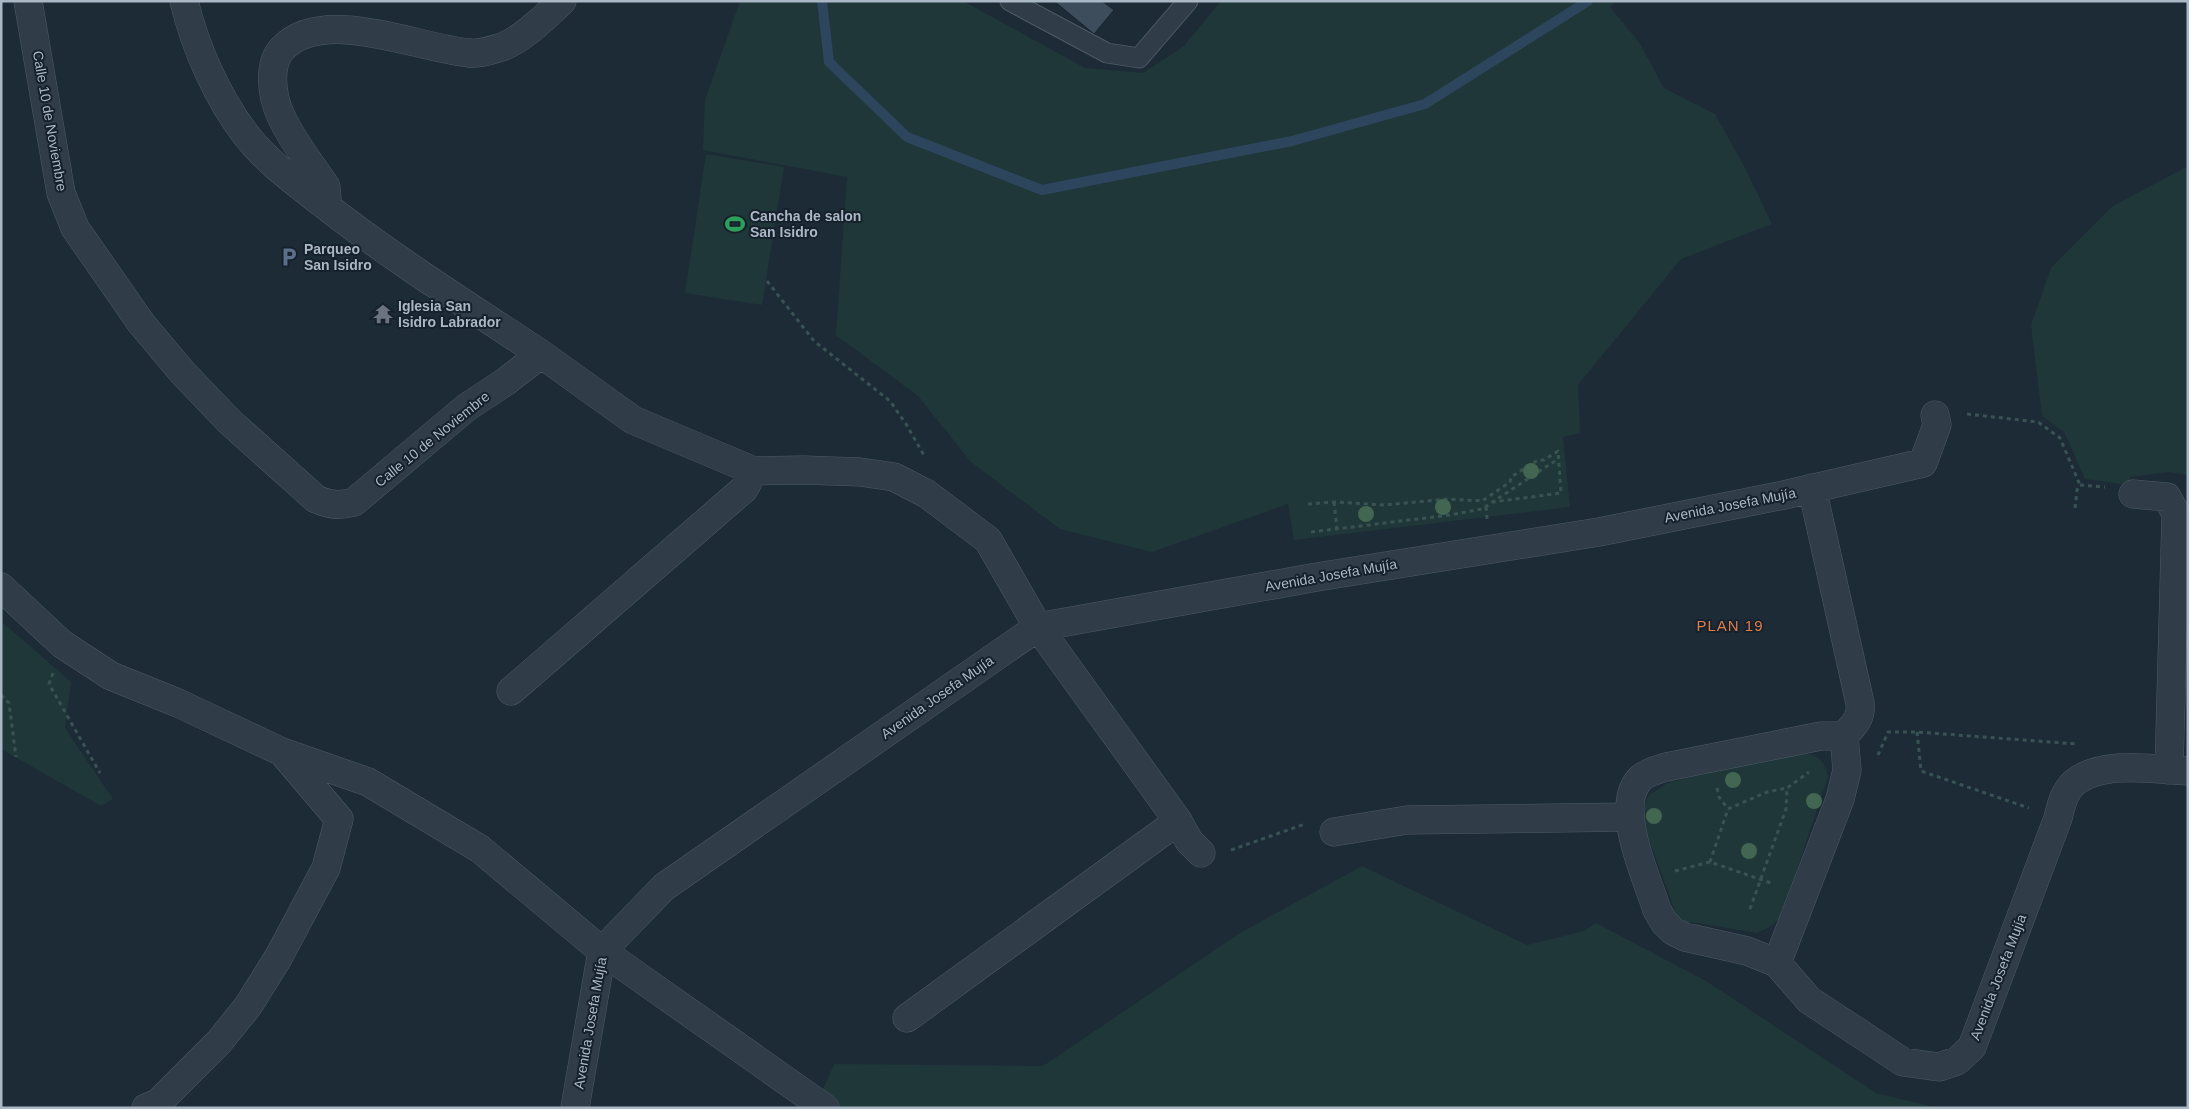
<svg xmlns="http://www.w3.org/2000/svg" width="2189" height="1109" font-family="Arial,sans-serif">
  <rect width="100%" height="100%" fill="#1d2b37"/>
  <path fill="#1f3738" d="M740 1H963L1085 68 1143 73 1183 47 1221 1H1616L1610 7 1639 42 1664 88 1715 114 1744 166 1772 224 1681 259 1578 385 1580 433 1563 437 1570 507 1294 540 1288 504 1152 552 1060 529 971 462 918 396 836 335 847 177 703 150 705 100Z
    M706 154 784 167 762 305 685 293Z
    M2188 166V475L2169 472 2130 477V485L2085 479 2064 432 2042 416 2031 325 2051 268 2113 206Z
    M1 621 71 682 65 728 113 799 101 806 1 749Z
    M1798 753C1815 752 1826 761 1828 777L1781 917 1770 927 1757 933 1685 921 1676 914 1645 828 1644 808 1649 795 1669 782Z
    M1362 866 1527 945 1584 931 1596 923 1706 981 1876 1093 1938 1108H815L834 1064 1043 1066 1240 933Z"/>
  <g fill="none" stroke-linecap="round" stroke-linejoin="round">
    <path stroke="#2d465e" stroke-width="10" d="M822 1 829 62 907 137 1042 190 1292 141 1425 104 1588 1"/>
  </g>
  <path fill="#3d4d5c" stroke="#18232d" d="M1054 1H1102L1114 10 1094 34Z"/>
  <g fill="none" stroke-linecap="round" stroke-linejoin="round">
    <defs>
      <path id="service" d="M1010 1 1107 53 1139 58 1188 1"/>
      <path id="pedestrian" d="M602 951 825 1108"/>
      <path id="minor" d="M28 1 61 193 75 228 141 323 183 373 230 422 316 499C330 505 339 506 354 502L467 407 505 382 541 354 633 420 754 471 803 470 860 472 894 477 927 494 988 540 1038 627 1178 821 907 1018
        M184 1C195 47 217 97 246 135 267 162 295 182 322 203 392 258 467 305 541 354
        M323 204 327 198 326 187C311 164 292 141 281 116 272 97 267 64 283 48 324 6 417 48 469 53 477 54 490 51 498 48 519 43 546 16 562 1
        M1812 488 1860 703C1862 718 1854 725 1844 736H1821L1666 767C1657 770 1645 773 1639 780 1614 809 1647 878 1657 910L1664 922 1673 931 1685 937 1747 951 1777 963 1809 1000 1903 1062 1939 1067 1957 1061 1972 1047 2058 818C2061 806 2064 792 2074 783 2101 760 2154 769 2188 771
        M2133 494 2167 497 2176 514 2169 770
        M1 587 62 644 111 676 178 703 282 752 368 782 480 849 602 951
        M511 691 744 489 754 471
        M1178 821 1189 841 1201 853
        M1334 832 1407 820 1628 817
        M1777 963 1840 799 1847 770 1844 736
        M146 1108 158 1103 219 1042 248 1006 278 958 326 868 339 819 283 753
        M575 1108 602 951 664 887 1038 627 1317 577 1599 532 1784 495 1923 463 1937 425 1935 415"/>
    </defs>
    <use href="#service" stroke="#4e5a66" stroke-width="21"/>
    <use href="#pedestrian" stroke="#4e5a66" stroke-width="29"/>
    <use href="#minor" stroke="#4e5a66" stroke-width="29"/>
    <path stroke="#395352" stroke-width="3" stroke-dasharray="4 4" stroke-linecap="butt" d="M767 281 814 341 890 401 906 424 925 457
      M1967 414 2038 422 2060 438 2080 485
      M2080 485 2105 487
      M1334 502 1337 529
      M1308 504 1334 502 1384 505 1448 499 1482 501 1510 482 1511 477 1538 460H1544L1558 451 1561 493 1493 502
      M1486 507 1487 519
      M2075 508 2077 490 2080 485
      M1311 532 1450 515 1482 509 1558 459
      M53 673 49 684 100 773
      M1 695 9 703 16 757
      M1917 732 1921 771 2029 808
      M1878 755 1888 732H1917L2077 744
      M1717 788 1719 797 1728 809
      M1231 850 1305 824
      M1710 862 1728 809 1767 792 1787 788
      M1675 871 1710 862 1774 884
      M1750 909 1786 809 1787 788 1809 772"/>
    <use href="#service" stroke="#303c47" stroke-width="19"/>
    <use href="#pedestrian" stroke="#303c47" stroke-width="28"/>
    <use href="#minor" stroke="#303c47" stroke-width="28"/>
  </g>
  <g fill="#426651">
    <circle cx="1531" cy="471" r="8"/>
    <circle cx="1443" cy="507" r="8"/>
    <circle cx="1366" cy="514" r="8"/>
    <circle cx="1733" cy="780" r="8"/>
    <circle cx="1814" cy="801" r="8"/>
    <circle cx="1654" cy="816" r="8"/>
    <circle cx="1749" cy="851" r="8"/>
  </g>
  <defs>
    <symbol id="stadium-bare" viewBox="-9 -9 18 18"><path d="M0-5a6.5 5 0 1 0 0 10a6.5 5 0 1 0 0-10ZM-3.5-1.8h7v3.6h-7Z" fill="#2e9e5b" stroke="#16212b" stroke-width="2.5" paint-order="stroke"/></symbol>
    <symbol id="parking-bare" viewBox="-9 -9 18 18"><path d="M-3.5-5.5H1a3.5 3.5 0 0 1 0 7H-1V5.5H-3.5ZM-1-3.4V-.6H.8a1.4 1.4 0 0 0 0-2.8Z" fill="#5c6f8a" stroke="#16212b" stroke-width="2.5" paint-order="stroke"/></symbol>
    <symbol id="temple-bare" viewBox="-9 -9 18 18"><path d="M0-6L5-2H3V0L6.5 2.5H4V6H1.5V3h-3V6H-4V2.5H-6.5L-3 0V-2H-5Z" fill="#6b7280" stroke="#16212b" stroke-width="2.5" paint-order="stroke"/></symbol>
  </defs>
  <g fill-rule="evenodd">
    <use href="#stadium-bare" x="721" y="210" width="28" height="28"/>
    <use href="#parking-bare" x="275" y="243" width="28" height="28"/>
    <use href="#temple-bare" x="369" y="300" width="28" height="28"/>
  </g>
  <g text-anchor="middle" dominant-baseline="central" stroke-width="4" stroke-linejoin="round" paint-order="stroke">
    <g font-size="14" fill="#aab7c5" stroke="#16212b">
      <text transform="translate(50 121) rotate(80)">Calle 10 de Noviembre</text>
      <text transform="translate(432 439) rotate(-39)">Calle 10 de Noviembre</text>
      <text transform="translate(1730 505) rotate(-11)">Avenida Josefa Mujía</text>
      <text transform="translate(1331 575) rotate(-10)">Avenida Josefa Mujía</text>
      <text transform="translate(937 697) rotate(-35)">Avenida Josefa Mujía</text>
      <text transform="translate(1998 977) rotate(-69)">Avenida Josefa Mujía</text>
      <text transform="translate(590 1023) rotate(-80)">Avenida Josefa Mujía</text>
    </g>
    <g font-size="14" font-weight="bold" fill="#aab7c5" stroke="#16212b" text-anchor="start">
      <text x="750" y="216">Cancha de salon<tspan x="750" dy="16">San Isidro</tspan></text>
      <text x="304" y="249">Parqueo<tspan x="304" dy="16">San Isidro</tspan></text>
      <text x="398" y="306">Iglesia San<tspan x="398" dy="16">Isidro Labrador</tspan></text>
    </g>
    <g font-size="15" letter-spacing="1" fill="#dc7d4e" stroke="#16212b">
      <text x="1730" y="625">PLAN 19</text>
    </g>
  </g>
  <rect width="2189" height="1109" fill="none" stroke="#aab7c5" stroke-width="5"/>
</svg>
